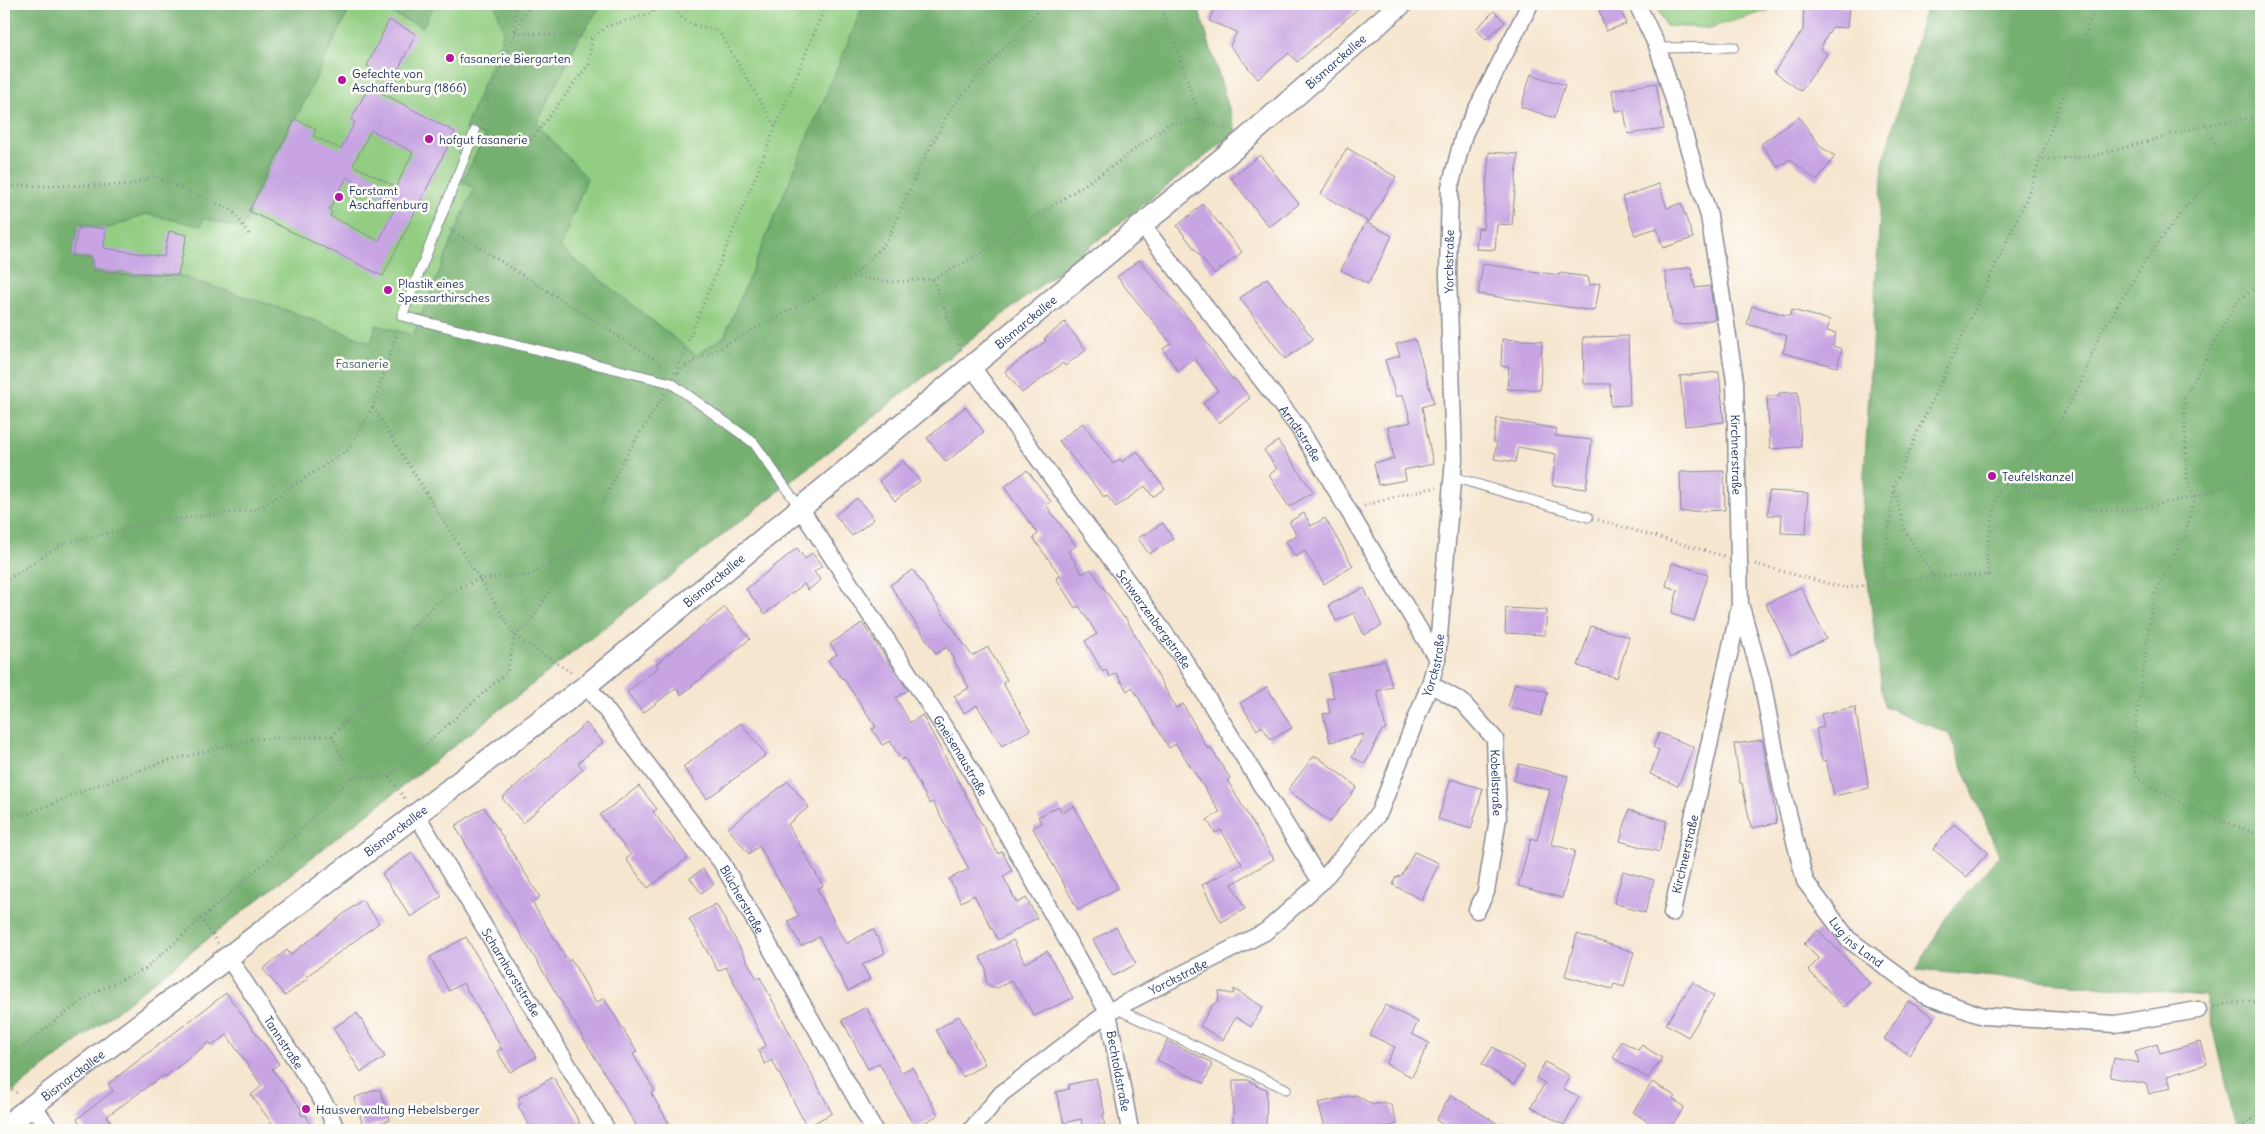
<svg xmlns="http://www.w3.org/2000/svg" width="2265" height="1134" font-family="Delius,sans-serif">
  <rect width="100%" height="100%" fill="#fdfcf7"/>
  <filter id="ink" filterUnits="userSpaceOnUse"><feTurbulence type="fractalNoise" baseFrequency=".02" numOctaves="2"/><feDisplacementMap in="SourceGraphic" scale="10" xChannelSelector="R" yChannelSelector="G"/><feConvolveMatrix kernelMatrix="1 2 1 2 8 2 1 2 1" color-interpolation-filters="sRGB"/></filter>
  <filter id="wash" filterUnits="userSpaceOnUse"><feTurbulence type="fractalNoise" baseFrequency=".0096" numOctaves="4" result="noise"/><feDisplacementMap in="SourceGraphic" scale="20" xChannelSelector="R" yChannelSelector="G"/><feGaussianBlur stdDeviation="1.12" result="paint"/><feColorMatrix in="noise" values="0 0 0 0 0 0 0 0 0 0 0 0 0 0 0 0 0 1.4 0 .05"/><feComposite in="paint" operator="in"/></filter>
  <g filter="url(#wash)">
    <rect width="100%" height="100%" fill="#f6e6cf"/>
    <path fill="#92cd82" stroke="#567e70" d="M4 4H1197L1236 132 4 1099Z
      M1656 4H1773L1770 10 1709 28 1666 26Z"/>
    <path fill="#75b070" stroke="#487067" d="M4 4H352L242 229 203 218 201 226 146 214 106 229 79 226 72 256 92 258 93 271 178 275 292 312 371 343 376 325 413 335 474 188 462 182 485 136 465 129 504 32 495 4H602L579 38 537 124 587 178 560 248 696 355 724 337 864 4H1197L1236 132 4 1099Z
      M369 4H434L423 27Z
      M1927 4H2261V1130C2248 1130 2241 1132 2234 1120L2205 996 1916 970 1945 919 1999 855 1949 734 1884 706 1861 526 1883 163Z"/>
    <g id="blocks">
      <path fill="#c8a4e3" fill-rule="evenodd" d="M1216 4H1363L1297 62 1289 53 1258 79 1230 46 1237 32 1209 21Z
        M1597 4H1619L1626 24 1606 31Z
        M1804 4H1841L1840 7H1849L1847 28 1832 27 1820 49 1827 54 1801 91 1774 72 1803 30Z
        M1494 11 1505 22 1486 40 1476 29Z
        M389 20 416 34 393 80 375 73 377 71 367 66Z
        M1531 74 1565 85 1554 118 1521 107Z
        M1656 83 1664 129 1628 134 1624 110 1615 111 1612 90Z
        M369 86 455 132 383 276 249 211 295 119 316 129 313 136 341 149 355 122 351 120ZM371 130 413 152 396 187 353 165ZM347 177 397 203 379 241 330 216 332 212 329 210Z
        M1799 117 1821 147 1835 156 1817 181 1790 159 1778 167 1761 144Z
        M1347 148 1396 177 1369 222 1321 194Z
        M1489 152 1518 154 1512 225 1497 224 1495 250 1476 249 1478 228 1483 229Z
        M1260 155 1299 204 1269 227 1231 178Z
        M1659 184 1667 208 1681 203 1693 238 1663 248 1657 228 1635 235 1622 197Z
        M1203 204 1242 252 1214 274 1177 226Z
        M1366 222 1392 236 1368 284 1341 270Z
        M79 226 106 229 104 248 164 257 169 231 187 235 178 275 93 271 92 258 72 256Z
        M1139 260 1195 326 1232 379 1234 378 1250 398 1219 423 1203 403 1218 391 1195 359 1178 371 1163 349 1171 343 1117 277Z
        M1483 264 1559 275 1560 273 1588 277 1590 285 1600 283 1595 311 1478 294Z
        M1691 267 1695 288 1710 286 1715 319 1684 325 1673 323 1665 272Z
        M1267 278 1313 339 1285 359 1240 298Z
        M1752 306 1790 316 1792 310 1830 320 1827 331 1836 333 1833 346 1842 349 1837 367 1783 353 1787 336 1747 324Z
        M1065 322 1086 350 1065 366 1063 363 1022 393 1005 371 1046 341 1044 339Z
        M1628 336 1630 405 1611 406 1610 384H1584L1583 337Z
        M1415 339 1434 403 1422 407 1433 464 1404 470 1406 480 1378 485 1374 463 1394 459 1388 427 1411 422 1403 395 1396 397 1385 360 1400 356 1396 344Z
        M1502 339 1542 341 1540 390 1507 389 1509 367 1501 366Z
        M1719 372 1724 422 1685 426 1680 376Z
        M1798 392 1801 447 1770 449 1767 396H1779V393Z
        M965 407 984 432 946 462 927 438Z
        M1497 418 1557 429 1555 436 1592 440 1586 489 1552 485 1556 454 1518 447 1515 462 1494 459 1497 443 1493 442Z
        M1083 423 1113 464 1120 459 1122 462 1137 451 1165 488 1153 497 1145 486 1116 507 1106 495 1104 497 1059 441Z
        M1278 441 1313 492 1289 507 1269 475 1277 469 1264 450Z
        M903 461 920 481 895 501 879 481Z
        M1027 470 1051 502 1046 505 1076 546 1068 551 1082 574 1091 569 1124 618 1125 617 1176 708 1183 704 1208 749 1210 747 1230 778 1227 780 1274 859 1232 884 1245 909 1221 922 1202 885 1242 864 1221 830 1215 833 1207 820 1220 812 1176 744 1169 748 1132 687 1127 691 1116 673 1110 677 1106 670 1103 672 1085 641 1097 634 1079 606 1075 608 1056 578 1060 575 1033 538 1038 534 1004 487Z
        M1724 471 1725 510 1681 512 1680 472Z
        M1769 491 1808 493 1806 534 1781 533 1782 515H1768Z
        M857 498 874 519 852 536 835 515Z
        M1304 513 1311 526 1325 518 1353 566 1324 584 1305 551 1295 557 1286 541 1297 535 1289 522Z
        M1163 523 1173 539 1149 554 1138 538Z
        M797 548 805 559 812 553 822 566 814 572 821 580 808 590 804 584 765 614 746 589Z
        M1672 563 1708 574 1694 621 1671 614 1678 590 1666 586Z
        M913 570 972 656 988 647 1007 680 1003 683 1030 730 1002 746 977 705 964 713 954 696 969 688 947 647 936 654 890 585Z
        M1801 587 1826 639 1791 655 1766 604Z
        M1364 588 1382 626 1364 635 1354 613 1336 621 1329 605Z
        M725 607 750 639 681 695 676 688 643 713 627 692 659 667 656 664Z
        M1506 608 1547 610 1545 635 1505 633Z
        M862 623 908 690 896 698 910 723 922 715 998 854 1002 851 1012 871 1003 876 1017 903 1026 898 1037 918 998 940 974 895 961 902 949 879 969 869 933 802 930 804 905 758 901 760 890 741 882 745 872 729 876 727 843 678 842 679 828 660 837 654 830 644Z
        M1591 626 1629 637 1617 678 1578 666Z
        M1385 660 1392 687 1377 691 1386 729 1382 730 1365 764 1352 757 1364 734 1330 742 1323 714 1330 713 1327 699 1334 698 1328 674Z
        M1515 683 1548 692 1541 716 1508 707Z
        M1267 687 1292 728 1271 740 1262 726 1257 730 1240 703Z
        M1855 707 1869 788 1834 796 1826 760 1822 761 1816 729 1824 727 1821 714Z
        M586 723 603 742 578 763 583 769 523 823 502 798Z
        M741 723 766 755 707 799 683 767Z
        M1659 733 1694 747 1678 786 1650 774 1659 750 1653 747Z
        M1762 740 1777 823 1751 828 1742 783H1740L1734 744Z
        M1313 757H1318L1357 787 1330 822 1288 790Z
        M1519 764 1568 776 1551 844 1575 851 1562 898 1518 886 1531 838 1537 840 1550 790 1514 781Z
        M1451 779 1483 789 1471 829 1438 819Z
        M788 781 809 807 788 824 823 886 817 889 846 944 873 929 885 953 862 965 870 979 848 991 819 937 801 946 788 921 799 916 759 846 749 854 728 828Z
        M639 786 657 809 653 812 688 858 648 888 626 859 631 855 600 815Z
        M1059 806 1062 813 1074 806 1118 888 1078 910 1033 828 1042 823 1038 817Z
        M484 807 540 897 532 902 568 961 571 959 596 1003 604 998 637 1052 633 1054 655 1091 651 1093 673 1130H639L455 826Z
        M1629 810 1667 821 1659 852 1620 841Z
        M1954 824 1988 852 1967 877 1933 849Z
        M1414 852 1439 863 1422 900 1393 885 1395 878 1402 875Z
        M412 853 442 896 411 917 382 874Z
        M703 869 714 884 701 893 690 878Z
        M1623 871 1654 880 1645 913 1614 903Z
        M362 900 379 923 307 976 308 978 285 996 263 969 287 950 290 955Z
        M716 904 757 979 760 977 832 1113 807 1127 772 1060 765 1064 758 1050 766 1046 764 1041 726 967 718 971 689 919Z
        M1116 927 1136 964 1113 976 1093 940Z
        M1818 930 1870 983 1844 1007 1808 970 1819 959 1804 944Z
        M1577 934 1634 952 1624 987 1614 984 1612 989 1565 976Z
        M466 937 536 1057 510 1072 497 1051 502 1049 463 983 449 991 430 957Z
        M1013 940 1025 963 1047 951 1073 998 1034 1016 1022 995 1011 981 997 988 990 986 986 982V968L980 957Z
        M1693 982 1714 996 1688 1037 1666 1024Z
        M1234 989 1263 1007 1251 1027 1236 1017 1223 1040 1200 1026 1213 1004 1218 1002 1219 991 1231 994 1234 993Z
        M226 993 279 1064 272 1069 302 1110 300 1111 302 1116 306 1115 312 1130H267V1128L274 1126 251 1095 262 1086 227 1035 212 1046 209 1042 165 1077 164 1075 107 1116 117 1130H86L77 1119 113 1091 108 1084Z
        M1908 1001 1934 1017 1909 1055 1884 1039Z
        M1385 1005 1418 1022 1412 1034 1429 1043 1412 1077 1386 1064 1395 1047 1370 1035Z
        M866 1007 901 1073 912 1067 938 1115 915 1128 879 1063 868 1069 842 1020Z
        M357 1013 385 1057 361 1072 333 1028Z
        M959 1016 985 1064 963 1077 936 1030Z
        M1167 1041 1211 1062V1068L1204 1083 1157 1060Z
        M1621 1041 1638 1050 1642 1045 1662 1058 1648 1078 1613 1058Z
        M2200 1042 2207 1064 2167 1076 2171 1087 2149 1094 2146 1084 2110 1077 2114 1058 2139 1063 2135 1051 2157 1044 2160 1053Z
        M1493 1047 1525 1067 1514 1084 1482 1064Z
        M1545 1062 1570 1076 1563 1088 1579 1097 1564 1125 1531 1107 1545 1083 1536 1078Z
        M553 1077 580 1123 567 1130H532L518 1106 521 1104 518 1098Z
        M1096 1078 1105 1114H1103L1105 1130H1083L1081 1119 1064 1123 1056 1092 1069 1089 1068 1085Z
        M1233 1080H1248L1256 1084V1086L1267 1089 1266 1130H1243V1126H1233Z
        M1652 1082 1675 1096 1673 1099 1684 1107 1669 1130H1661L1633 1112Z
        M374 1090H380L390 1120 364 1128 354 1098Z
        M1356 1095 1373 1105 1384 1102 1391 1105 1397 1124 1376 1130H1326L1318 1103Z
        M1451 1095 1508 1130H1452L1436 1120Z"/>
    </g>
  </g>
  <g filter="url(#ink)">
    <use href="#blocks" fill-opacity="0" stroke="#888a96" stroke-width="1"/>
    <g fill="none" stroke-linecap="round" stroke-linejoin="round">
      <defs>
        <path id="service" d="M1658 48 1734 47
          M475 131 402 316 671 383 754 443 800 508
          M1453 477 1588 517
          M1115 1008 1286 1089"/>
        <g id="minor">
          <path id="s1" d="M1637 4 1658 48 1709 216 1735 381 1740 605 1672 913"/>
          <path id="s2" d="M1142 225 1299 428 1437 659"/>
          <path id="s3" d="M972 367 1182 657 1321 882"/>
          <path id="s4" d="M800 508 961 753 1108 1012 1130 1130"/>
          <path id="s5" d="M1741 607 1762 681 1782 789 1805 881 1848 939 1926 996 1983 1016 2115 1024 2198 1010"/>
          <path id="s6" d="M1430 684 1462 702 1495 739 1498 818 1486 892 1477 910"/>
          <path id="s7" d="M587 685 722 863 874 1130"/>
          <path id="s8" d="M416 814 607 1130"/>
          <path id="s9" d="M228 957 328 1109 336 1130"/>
          <path d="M33 1105 50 1130"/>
          <path id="s10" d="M971 1130 1001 1094 1108 1012 1265 932 1321 882 1379 813 1430 684 1437 659 1454 459 1448 274 1450 187 1464 134 1530 4"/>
        </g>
        <g id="tertiary">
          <path id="s11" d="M4 1127 587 685 1247 138 1401 4"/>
        </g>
      </defs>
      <use href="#service" stroke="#888a96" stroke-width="11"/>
      <use href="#minor" stroke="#888a96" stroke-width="19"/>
      <use href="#tertiary" stroke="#888a96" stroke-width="24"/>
      <path stroke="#888a96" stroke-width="3" stroke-dasharray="1 4" stroke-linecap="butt" d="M515 4V32
        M674 4C679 25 699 26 718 30L775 126
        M1161 4 1201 120
        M515 32 592 38 607 26 653 13 655 4
        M480 120 515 32 530 4
        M2206 125 2261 116
        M482 145 501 148 532 139 589 64 592 38
        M4 186 129 185 154 176 232 210 251 237
        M450 229 659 362 662 367
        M853 277 892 282 933 279 980 254 1114 165 1169 124 1201 120 1228 130
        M933 279 961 350
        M2261 284 2237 301 2184 398 2187 478 2194 497 2186 533 2153 597 2132 754 2137 778 2188 807 2261 836
        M675 373 826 4
        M678 373 682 368 852 277 887 241 917 172 953 105 1044 4
        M373 407 515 636 572 673
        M1992 476 2010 485 2093 510H2130L2194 497 2261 472
        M2254 476 2261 487
        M2005 483 1997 495 1986 553 1989 575 1933 576 1904 529 1894 487 1917 433 2025 202 2096 4
        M2010 485 2054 431 2079 386 2098 338 2148 256 2188 204 2226 168 2206 125 2094 156 2040 160
        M1364 506 1396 496 1437 487
        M1598 520 1724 556
        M1755 564 1845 588 1933 576
        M4 582 62 544 158 521 256 510 348 450 373 407 397 332
        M1882 583 1894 489
        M332 736 351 777
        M389 777 405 799
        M4 817 27 814 90 788 164 762 254 739 332 736 357 709 392 686 412 627 446 594 480 579 529 575 577 550
        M200 918 218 943
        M2214 1007 2246 1001 2261 1003
        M4 1063 57 1019 97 991 145 969 300 831 351 777H389L507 672 515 636 527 626 591 528 623 460 665 393
        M4 1083 17 1093
        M2252 1120 2261 1097
        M2235 1130 2261 1115"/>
      <use href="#service" stroke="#fff" stroke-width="9"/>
      <use href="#minor" stroke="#fff" stroke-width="16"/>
      <use href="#tertiary" stroke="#fff" stroke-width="21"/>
    </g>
  </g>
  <g fill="#b5179e" stroke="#fdfcf7" stroke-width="2">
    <circle cx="450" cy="58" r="5"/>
    <circle cx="342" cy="80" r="5"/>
    <circle cx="429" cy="139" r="5"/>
    <circle cx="339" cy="197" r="5"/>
    <circle cx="388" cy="290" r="5"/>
    <circle cx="1992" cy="476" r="5"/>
    <circle cx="306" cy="1109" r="5"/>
  </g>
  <g text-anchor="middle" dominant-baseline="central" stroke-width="5" stroke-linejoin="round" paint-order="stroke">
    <g font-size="12" fill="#1b2f5e" stroke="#fdfcf7" text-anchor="start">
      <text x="460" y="58">fasanerie Biergarten</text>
      <text x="352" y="73">Gefechte von<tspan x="352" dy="14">Aschaffenburg (1866)</tspan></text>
      <text x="439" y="139">hofgut fasanerie</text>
      <text x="349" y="190">Forstamt<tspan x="349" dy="14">Aschaffenburg</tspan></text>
      <text x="398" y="283">Plastik eines<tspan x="398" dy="14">Spessarthirsches</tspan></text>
      <text x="2002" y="476">Teufelskanzel</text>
      <text x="316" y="1109">Hausverwaltung Hebelsberger</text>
    </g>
    <g font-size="12" fill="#1b2f5e" stroke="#fdfcf7">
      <text stroke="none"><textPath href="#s11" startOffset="1706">Bismarckallee</textPath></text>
      <text stroke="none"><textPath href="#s10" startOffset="1086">Yorckstraße</textPath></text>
      <text stroke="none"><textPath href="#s11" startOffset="1301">Bismarckallee</textPath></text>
      <text stroke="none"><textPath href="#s2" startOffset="262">Arndtstraße</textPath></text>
      <text stroke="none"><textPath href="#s1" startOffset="465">Kirchnerstraße</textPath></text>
      <text stroke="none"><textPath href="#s11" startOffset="896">Bismarckallee</textPath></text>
      <text stroke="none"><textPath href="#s3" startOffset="311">Schwarzenbergstraße</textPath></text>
      <text stroke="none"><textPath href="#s10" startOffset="681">Yorckstraße</textPath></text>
      <text stroke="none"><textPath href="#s4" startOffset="295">Gneisenaustraße</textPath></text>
      <text stroke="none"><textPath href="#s6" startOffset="130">Kobellstraße</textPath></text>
      <text stroke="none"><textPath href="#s11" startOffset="491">Bismarckallee</textPath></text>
      <text transform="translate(1685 854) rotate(-77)">Kirchnerstraße</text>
      <text stroke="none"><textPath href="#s7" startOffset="265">Blücherstraße</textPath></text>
      <text stroke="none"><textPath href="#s5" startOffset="362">Lug ins Land</textPath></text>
      <text stroke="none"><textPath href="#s8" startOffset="185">Scharnhorststraße</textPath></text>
      <text stroke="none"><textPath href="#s10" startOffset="260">Yorckstraße</textPath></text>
      <text stroke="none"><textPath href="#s9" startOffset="102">Tannstraße</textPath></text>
      <text stroke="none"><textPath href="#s4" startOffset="651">Bechtoldstraße</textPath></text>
      <text stroke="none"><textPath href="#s11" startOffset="86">Bismarckallee</textPath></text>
    </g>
    <g font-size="12" fill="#3f5e69" stroke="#fdfcf7">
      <text x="362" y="363">Fasanerie</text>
    </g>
  </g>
  <rect width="2265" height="1134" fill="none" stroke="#fdfcf7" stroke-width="20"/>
</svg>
